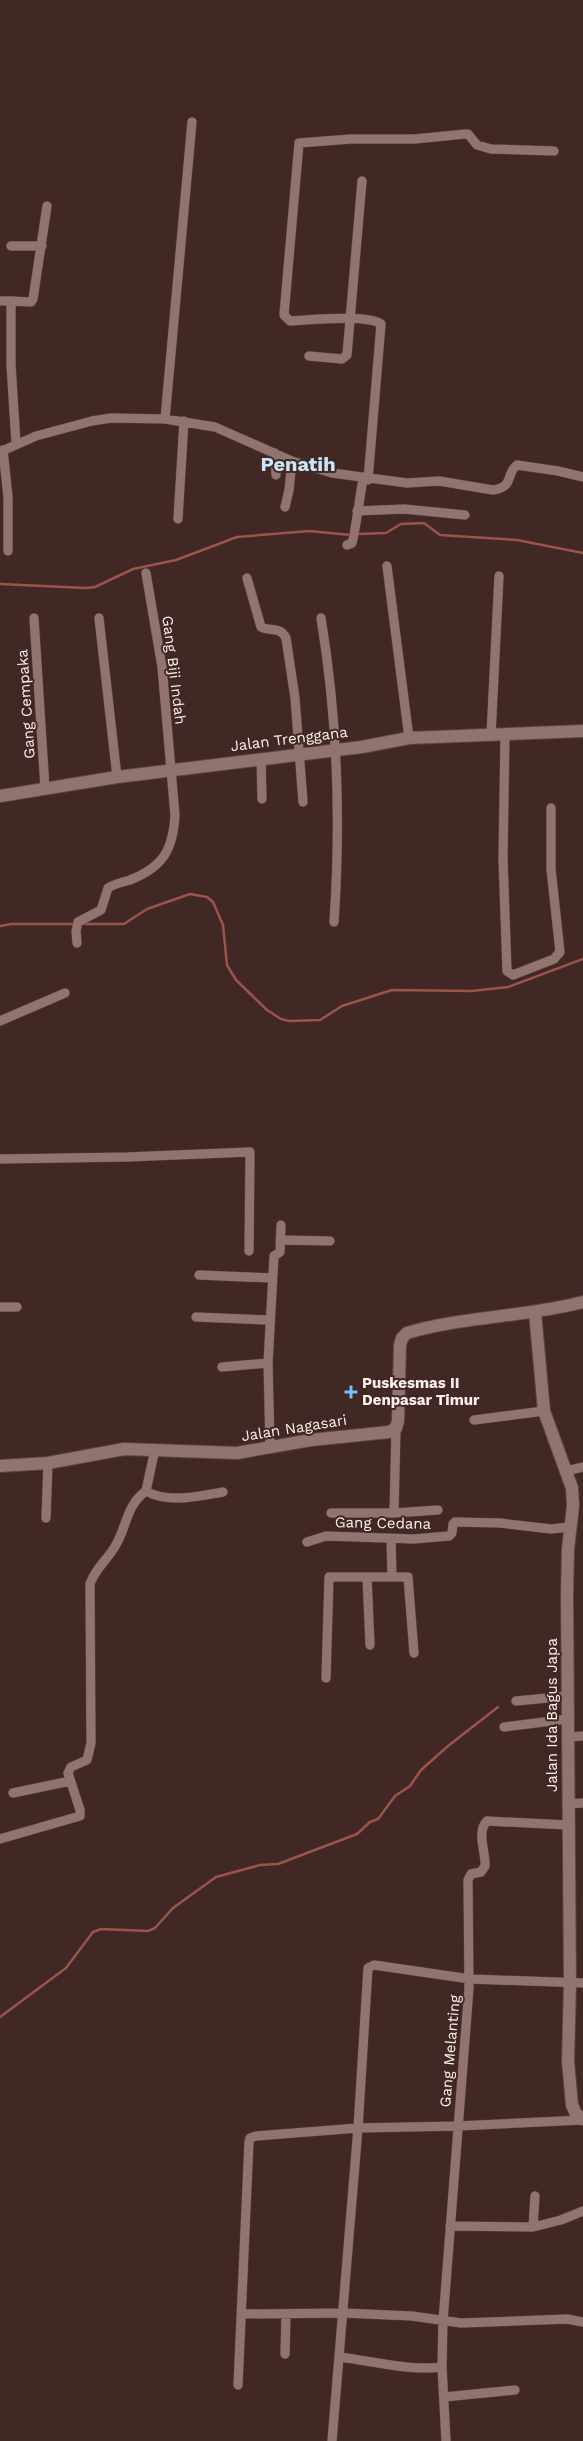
<svg xmlns="http://www.w3.org/2000/svg" width="583" height="2441" font-family="'Work Sans',sans-serif">
  <rect width="100%" height="100%" fill="#412824"/>
  <g fill="none" stroke-linecap="round" stroke-linejoin="round">
    <path stroke="#9b534a" stroke-width="2.5" d="M357 534 386 533 401 524 424 523 440 535 517 540 583 553
      M0 584 86 588 95 587 133 569 176 560 237 537 309 531 351 535
      M81 924H124L147 909 190 894 207 897 213 902 223 925 227 965 236 980 267 1010 281 1019 289 1021 320 1020 342 1006 392 990 472 991 508 987 583 959
      M0 926 11 924H76
      M0 2017 66 1968 93 1932 101 1929 148 1931 155 1928 173 1908 216 1877 260 1865 278 1864 357 1834 370 1822 378 1819 395 1796 410 1786 421 1770 448 1746 498 1707"/>
    <defs>
      <path id="street" d="M11 246H42
        M0 301H11
        M309 356 342 359 347 355 362 181
        M165 419 192 122
        M16 443 11 365V301L31 302 33 299 47 206
        M3 450 8 497V551
        M0 452 36 436 92 421 111 418 165 419 215 427 292 461 332 473 407 483 439 481 493 490C515 487 505 474 517 465L558 471 583 477
        M275 453 276 475
        M368 480 381 324C367 314 310 320 290 321L284 315 299 143 351 139H415L465 134H468L477 145 491 149 554 151
        M285 507 289 490 292 461
        M357 511 404 509 465 515
        M178 519 184 421
        M347 545 352 543C354 540 361 489 363 479
        M387 566 409 738
        M247 578 261 627C271 632 280 626 286 638L295 698 303 802
        M34 618 45 788
        M99 618 117 777
        M321 618C338 721 341 819 334 922
        M491 735 499 576
        M505 735 503 859 507 971 513 975 554 959 560 952 551 869V808
        M261 758 262 799
        M77 943 76 931 78 922 101 910 108 888C114 884 122 882 130 880 163 867 173 850 175 815L162 667 146 573
        M0 1021 65 993
        M0 1159 127 1157 250 1152 249 1251
        M280 1240 330 1241
        M199 1275 271 1278
        M0 1307H17
        M196 1317 269 1320
        M222 1367 268 1363
        M474 1420 544 1411
        M396 1428 394 1513 438 1510
        M270 1447 268 1363 274 1256 280 1252 281 1225
        M155 1449 146 1491C168 1504 199 1496 223 1492
        M566 1471 583 1467
        M331 1513H394
        M46 1518 48 1463
        M391 1539 392 1577
        M307 1542 326 1536 414 1539 449 1536 452 1533 453 1524 455 1522 500 1523 551 1529 569 1527
        M367 1577 370 1645
        M326 1678 329 1577H408L414 1653
        M516 1701 568 1696
        M504 1727 568 1719
        M568 1737 583 1736
        M13 1793 70 1781
        M568 1804 583 1803
        M0 1839 80 1816V1810L68 1773 71 1767 87 1760 91 1743 90 1584C95 1569 106 1561 114 1548 127 1529 125 1506 146 1491
        M535 2196 533 2227 561 2220 583 2211
        M450 2226 533 2227
        M242 2314 343 2313 412 2316 461 2323 567 2319 583 2322
        M285 2354 286 2314
        M339 2357C374 2361 406 2371 442 2367
        M238 2385 249 2142 250 2138 256 2136 358 2128 368 1968 374 1965 470 1979 583 1983
        M444 2397 515 2390
        M332 2441 358 2128 458 2126 583 2120
        M446 2441 442 2367 443 2321 469 1988 468 1880 471 1874 481 1872 485 1866C486 1852 476 1832 487 1821L568 1825"/>
      <path id="secondary" d="M0 796 117 777 362 747 409 738 583 731
        M535 1312 544 1411 572 1488 573 1506 568 1549 567 1595 570 1984 568 2061 572 2105 576 2114 583 2119
        M0 1466 48 1463 124 1449 237 1453 311 1440 389 1432 396 1428 398 1421 400 1345 402 1338 407 1333C465 1316 525 1317 583 1302"/>
    </defs>
    <use href="#street" stroke="#5b4643" stroke-width="10"/>
    <use href="#secondary" stroke="#5b4643" stroke-width="14"/>
    <use href="#street" stroke="#92746f" stroke-width="9"/>
    <use href="#secondary" stroke="#92746f" stroke-width="12"/>
  </g>
  <path fill="#71c1f5" stroke="#412824" stroke-width="2" d="M348.5 1384.5h5v5h5v5h-5v5h-5v-5h-5v-5h5z"/>
  <g text-anchor="middle" dominant-baseline="central" stroke-width="4" stroke-linejoin="round" paint-order="stroke">
    <g font-size="15" fill="#fef0ee" stroke="#412824">
      <text transform="translate(174 670) rotate(83)">Gang Biji Indah</text>
      <text transform="translate(26 704) rotate(-94)">Gang Cempaka</text>
      <text transform="translate(289 739) rotate(-7)">Jalan Trenggana</text>
      <text transform="translate(294 1428) rotate(-9)">Jalan Nagasari</text>
      <text transform="translate(383 1523) rotate(1)">Gang Cedana</text>
      <text transform="translate(552 1715) rotate(-90)">Jalan Ida Bagus Japa</text>
      <text transform="translate(450 2051) rotate(-85)">Gang Melanting</text>
    </g>
    <g font-size="15" font-weight="bold" fill="#fef0ee" stroke="#412824" text-anchor="start">
      <text x="362" y="1383">Puskesmas II<tspan x="362" dy="17">Denpasar Timur</tspan></text>
    </g>
    <g font-size="20" font-weight="bold" fill="#c9e5f9" stroke="#412824">
      <text x="298" y="464">Penatih</text>
    </g>
  </g>
</svg>
